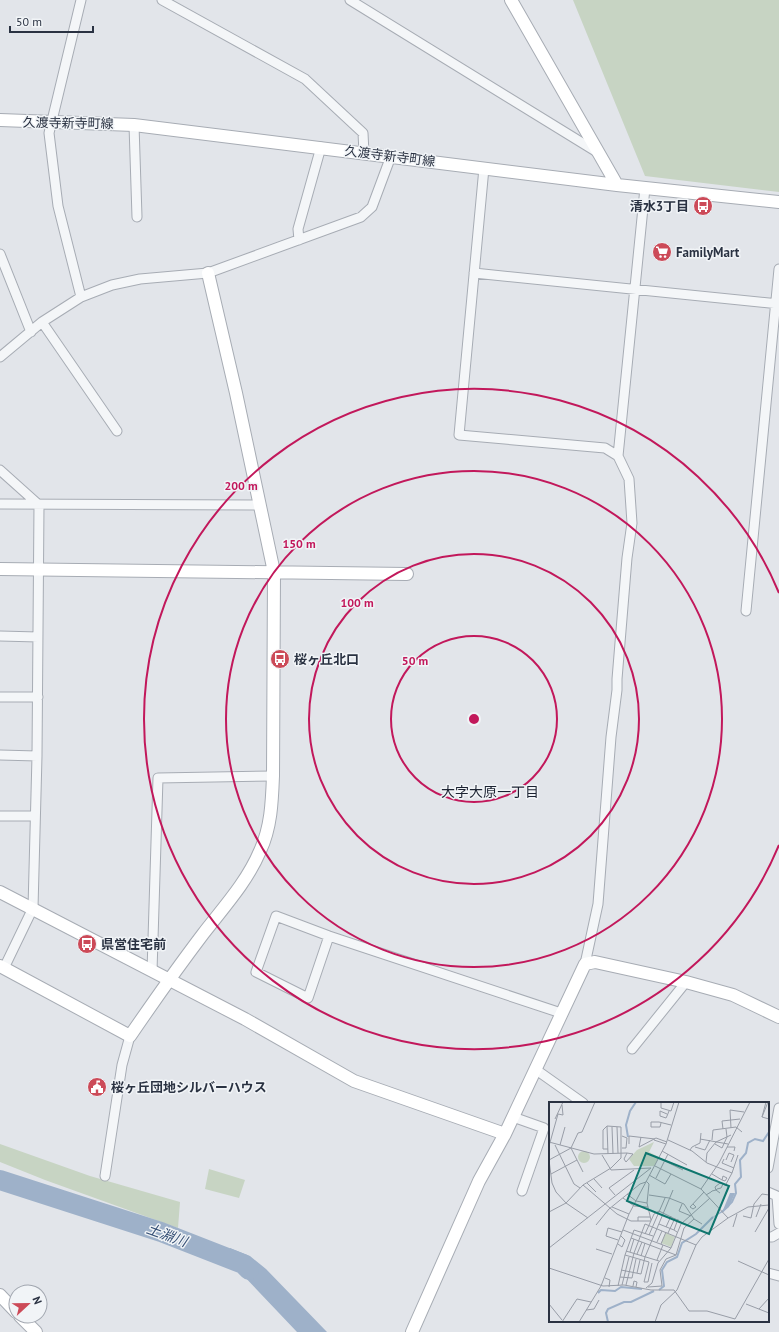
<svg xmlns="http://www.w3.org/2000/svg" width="779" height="1332" font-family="'PT Sans','Noto Sans JP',sans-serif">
  <rect width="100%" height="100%" fill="#e2e5ea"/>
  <path fill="#c7d4c3" d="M573 0H779V192L645 176Z
    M0 1144 90 1176 180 1202 178 1228 45 1180 0 1162Z
    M209 1169 245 1180 239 1198 205 1189Z"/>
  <path fill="#9eb1c9" d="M230 1248 250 1256 266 1269 327 1332H297L240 1272 224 1260Z"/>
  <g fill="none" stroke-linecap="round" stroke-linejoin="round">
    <path stroke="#9eb1c9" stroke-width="20" d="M0 1180 161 1232 243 1264 249 1270"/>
    <defs>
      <path id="street" d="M162 0 305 79 363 133 364 153
        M350 0 597 152
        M134 125 137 217
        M484 168 459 435 605 448 618 456
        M299 240 298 229 321 147
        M0 254 31 332
        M474 273 779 304
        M81 297 58 206 49 133 81 0
        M42 322 117 431
        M0 357 42 322 81 297 112 285 140 279 208 273 361 217 372 207 391 156
        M0 470 39 505 37 756 33 908 4 968
        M0 504 259 505
        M746 611 779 269
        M0 636 38 637
        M0 697H38
        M0 755 37 756
        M0 816H35
        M329 936 308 998 256 972 276 916 329 936 561 1013
        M585 964 598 904 611 737 617 690V679L627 558 632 523 629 479 618 456 645 188
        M152 971 158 778 273 776
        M632 1049 686 982
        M535 1069 583 1103
        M513 1117 544 1128 522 1191
        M768 1168 779 1108
        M105 1176 122 1065 130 1036
        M768 1192 777 1196 779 1224
        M768 1237H772L779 1233
        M768 1273 779 1276"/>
      <path id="secondary" d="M511 0 617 185
        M0 120 134 125 617 185 779 202
        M0 569 407 574
        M0 892 245 1019 354 1081 505 1134
        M0 966 130 1036C154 1001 178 967 203 934 223 908 247 882 260 851 271 828 272 802 273 776L274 572 236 393 208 273
        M0 1295 16 1312
        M20 1316 36 1332
        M412 1332 479 1181 505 1134 585 964 595 962 686 982 733 995 779 1017"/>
    </defs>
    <use href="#street" stroke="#a7acb4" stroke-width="11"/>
    <use href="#secondary" stroke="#a7acb4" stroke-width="14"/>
    <use href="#street" stroke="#f4f6f8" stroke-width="9"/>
    <use href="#secondary" stroke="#fff" stroke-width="12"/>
  </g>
  <g fill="none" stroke="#c2185b" stroke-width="2">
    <circle cx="474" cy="719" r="83"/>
    <circle cx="474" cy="719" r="165"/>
    <circle cx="474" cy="719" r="248"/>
    <path d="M779 845A330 330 0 1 1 779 593"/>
  </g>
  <defs>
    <symbol id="bus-disc" viewBox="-11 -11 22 22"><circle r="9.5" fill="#cc4a58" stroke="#f1f4f7"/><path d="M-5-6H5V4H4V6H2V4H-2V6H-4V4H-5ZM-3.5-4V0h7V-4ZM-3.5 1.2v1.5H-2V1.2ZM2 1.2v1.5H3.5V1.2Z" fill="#fff"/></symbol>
    <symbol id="supermarket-disc" viewBox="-11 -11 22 22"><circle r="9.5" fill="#cc4a58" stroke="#f1f4f7"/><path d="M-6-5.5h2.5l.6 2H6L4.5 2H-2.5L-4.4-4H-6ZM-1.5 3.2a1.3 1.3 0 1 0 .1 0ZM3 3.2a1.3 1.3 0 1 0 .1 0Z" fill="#fff"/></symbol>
    <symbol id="civic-disc" viewBox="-11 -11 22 22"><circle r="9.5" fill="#cc4a58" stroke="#f1f4f7"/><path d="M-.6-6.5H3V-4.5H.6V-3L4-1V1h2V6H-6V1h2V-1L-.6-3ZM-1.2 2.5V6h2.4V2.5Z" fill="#fff"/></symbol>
  </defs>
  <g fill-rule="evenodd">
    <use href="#bus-disc" x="692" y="195" width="22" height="22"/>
    <use href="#supermarket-disc" x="651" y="241" width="22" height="22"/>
    <use href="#bus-disc" x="269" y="648" width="22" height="22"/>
    <use href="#bus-disc" x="76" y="933" width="22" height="22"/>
    <use href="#civic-disc" x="86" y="1076" width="22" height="22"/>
  </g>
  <g text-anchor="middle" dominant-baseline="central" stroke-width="3" stroke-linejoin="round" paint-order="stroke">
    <g font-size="13" fill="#2a3242" stroke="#f1f4f7">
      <text transform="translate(68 123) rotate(1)">久渡寺新寺町線</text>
      <text transform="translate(390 156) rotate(7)">久渡寺新寺町線</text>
    </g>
    <g font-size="13" font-weight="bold" fill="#2a3242" stroke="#f1f4f7" text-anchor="start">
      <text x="689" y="206" text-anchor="end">清水3丁目</text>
      <text x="676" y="252">FamilyMart</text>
      <text x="294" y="659">桜ヶ丘北口</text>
      <text x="101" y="944">県営住宅前</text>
      <text x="111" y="1087">桜ヶ丘団地シルバーハウス</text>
    </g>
    <g font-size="14" fill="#1c2332" stroke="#f1f4f7">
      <text x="490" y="792">大字大原一丁目</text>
    </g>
    <g font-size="14" font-style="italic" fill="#354f75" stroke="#f1f4f7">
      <text transform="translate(167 1235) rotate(20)">土淵川</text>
    </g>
  </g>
  <g transform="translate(549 1102)">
    <rect width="220" height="220" fill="#e2e5ea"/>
    <path d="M105 40 100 50 110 55 105 64H85L80 57 88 48ZM29 55a6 6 0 1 1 12 0a6 6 0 1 1-12 0ZM117 131 126 135 122 145 112 141Z" fill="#c7d4c3"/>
    <path d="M181 91H186L180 105 174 110 161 117 174 108Z" fill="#9eb1c9"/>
    <path fill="none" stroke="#9eb1c9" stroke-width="2" d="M79 35 77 23 81 9 87 0M173 110 183 100 187 91 186 82 192 75 191 58 197 51 199 41 206 37 214 39 220 30M110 188 115 184 113 168 118 160 128 155 133 141 147 132 164 115M49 191 52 188 66 189 72 185 93 187M59 220 57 211 59 207 75 200H82L105 189"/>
    <path fill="none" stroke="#989da7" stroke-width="1" d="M112 0V6L122 9 125 0M219 0 213 15 220 17M118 12 111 9V14L117 16 118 14 120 9M213 15 217 0M6 17 14 0M112 21 111 25H102V20H110L122 23M58 24 54 28V47H59M58 24 59 52M63 25 64 52M68 25 69 51M182 26 181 8 195 10M174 27 173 19 191 17M73 34 78 36 77 46H73M92 35 90 45 107 36 118 40M151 37 179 42M105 38 117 42M119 38 143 49 158 61 183 71 189 53M163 38 164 28 187 25 193 30M0 40 45 52 78 51 84 52 77 60 75 57 78 51M80 42V34L106 37M166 42 173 46 178 35 177 27M6 43 25 82 31 86M11 43 16 25M0 44 9 12 14 13 13 3M146 45 156 48 161 38M178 45H186L185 49M22 46 34 70M141 48 143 45 151 41 152 31M113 49 138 63M53 53 62 68 102 66M110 56 134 68M175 57 173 61 185 66M0 58 22 46 29 31 33 30 46 0M0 58 3 81 7 90 17 101 39 116M177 58 180 51 185 53 182 60M157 60 158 51 167 40 182 33M106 64 152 87 179 116M2 72 28 58M163 72 173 78 176 79 178 76 174 74 173 78M100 73 116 82 122 72M107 76 119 52M45 77 53 86M97 79 100 82 98 101 102 118M38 81 47 90M34 83 68 112 82 119H102M176 84 183 71M152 87 170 61 201 0M78 92 87 99 98 101M66 93 60 86 85 68M100 93 120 96 135 102 145 117 153 122M157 93 162 90 163 89 167 88 168 87 172 86 174 82 171 81 166 85 167 88 171 91M74 96 85 104 99 105M133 102 130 109 142 114M144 102 147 105 144 107 141 105 155 90M63 105 80 112M0 110 17 101 34 83 62 66 72 56V25L58 24M194 114 202 116 205 102 213 92 220 93M207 115 212 102M89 119V115H101M110 122 125 128M47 123 60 107 91 82 97 80M117 125 122 114M184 125 188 112M74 128 122 146M128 130 125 128 129 117M206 130 220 106M119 131 126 116M96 132 105 112 110 109 138 123M100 133 116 96M82 136 127 153M69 138 57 134 59 126 73 130M108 140 113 129M69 142 73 145 76 138 72 134M112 142 117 130M0 146 102 66M47 147 63 152M77 149 110 159M81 150 85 137M88 152 93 140M76 153 100 160M92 154 96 141M108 158 114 143M189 159 220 173M100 160 95 180H99L103 161M0 166 54 184 75 183 102 188H125L140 209H158L186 217 220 157M72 168 92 172M88 171 91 158M92 172 96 155 124 88M71 175 83 176 87 157M56 176 61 178 60 185M73 183 80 155M77 183 85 151 96 122 147 143M69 184 76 153 85 128 104 134M84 184 85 179 88 180 87 185M99 185 113 184 111 168 117 157 127 153 135 126 145 117M97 186 103 181 109 161 122 146 132 122 161 96M0 202 13 218M197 202 220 211M210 207 220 196M37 208 45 207 50 198M13 220 28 197 42 200M30 220 52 184 80 112 117 42 130 0M106 220 112 203 128 188 147 143 153 135 179 116 199 105 220 103"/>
    <path fill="#0f766e" fill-opacity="0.15" stroke="#0f766e" stroke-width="2" d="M97 51 180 84 160 132 78 99Z"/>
    <rect width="220" height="220" fill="none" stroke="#2a3242" stroke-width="2"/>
  </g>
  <circle cx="474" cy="719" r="6" fill="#c2185b" stroke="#f1f4f7" stroke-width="2"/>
  <g font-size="12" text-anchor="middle" font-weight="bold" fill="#c2185b" stroke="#f1f4f7" stroke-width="3" stroke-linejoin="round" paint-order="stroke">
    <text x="241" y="490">200 m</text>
    <text x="299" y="548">150 m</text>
    <text x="357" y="607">100 m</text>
    <text x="415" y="665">50 m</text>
  </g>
  <g transform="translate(28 1304) rotate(68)"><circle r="19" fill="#f1f4f7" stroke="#a1a6af"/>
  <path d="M0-3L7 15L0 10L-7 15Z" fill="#cc4a58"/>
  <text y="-6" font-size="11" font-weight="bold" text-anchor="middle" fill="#2a3242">N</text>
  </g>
  <path d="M10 26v6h83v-6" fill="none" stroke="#2a3242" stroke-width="2"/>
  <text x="16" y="26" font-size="12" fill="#2a3242" stroke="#f1f4f7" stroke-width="3" paint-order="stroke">50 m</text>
</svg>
